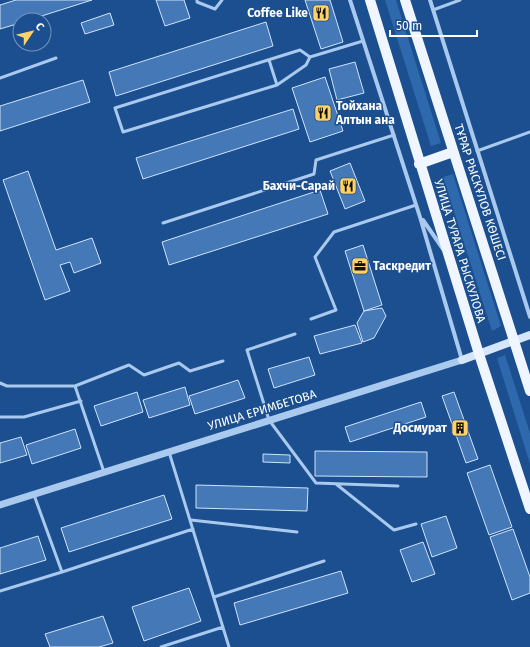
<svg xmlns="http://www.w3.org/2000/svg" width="530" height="647" font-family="'Fira Sans',sans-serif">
  <rect width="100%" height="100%" fill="#1b4f8f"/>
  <path fill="#2e69ad" d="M385 0H396L441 143 431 146Z
    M453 174 501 326 492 331 443 177Z
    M505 355 530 433V464L497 358Z"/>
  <path fill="#4478b7" stroke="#cfe3fa" d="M16 0H92L29 20H20V23L0 29V5Z
    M156 0H184L190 18 165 26Z
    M305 0H330L343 42 321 49Z
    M110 13 114 25 85 34 81 23Z
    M266 22 273 46 116 96 109 72Z
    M355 62 364 93 337 100 329 69Z
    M325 77 343 131 310 142 292 88Z
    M83 80 90 102 0 131V106Z
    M293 109 299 129 143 179 136 158Z
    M350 163 365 201 345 209 330 171Z
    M28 171 56 250 92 238 101 263 74 273 70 262 60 265 70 291 45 300 3 180Z
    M320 190 328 214 169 265 162 242Z
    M363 245 382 305 364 311 345 251Z
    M382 308 386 316 374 338 363 342 357 323 364 311Z
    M355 325 362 343 320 354 314 336Z
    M309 357 315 375 274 388 268 369Z
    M238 380 245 398 195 414 189 396Z
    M185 387 190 405 149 418 143 400Z
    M137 392 143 412 101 426 94 406Z
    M454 392 478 459 466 463 442 396Z
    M421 402 426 417 350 442 345 427Z
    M75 429 81 448 32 464 26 445Z
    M21 437 27 455 0 463V443Z
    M315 451 427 452V477L315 476Z
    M263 454 290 455V463L263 462Z
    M490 465 512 527 489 535 467 473Z
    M196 485 308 488 307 511 196 508Z
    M164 495 172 519 69 552 61 528Z
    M446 516 457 548 432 557 421 524Z
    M513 529 530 577V593L512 600 490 537Z
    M38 536 46 560 0 574V548Z
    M423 542 435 574 412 582 400 550Z
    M341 571 348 593 240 625 234 603Z
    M189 588 201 621 144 641 132 607Z
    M103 616 113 643 99 647H50L45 634Z"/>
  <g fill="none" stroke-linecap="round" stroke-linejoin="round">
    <path stroke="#a9c9ee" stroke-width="3" d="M197 0V2L215 9 222 0
      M433 10 460 0
      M269 60 277 85 123 132 115 108 300 50 310 57 363 41
      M0 78 56 58
      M277 85 306 65 310 57
      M477 151 530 132
      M163 223 314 174 316 160 394 135
      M311 319 336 310 315 257 334 232 416 205
      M295 334 247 350 269 420 316 483 398 486
      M0 383 7 386H75
      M0 417H24L81 401
      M169 452 229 647
      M104 472 75 386 129 365 144 375 179 363 190 371 223 361
      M336 484 394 530 416 524
      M191 520 297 532
      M62 572 193 529
      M0 591 62 572 34 495
      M214 597 324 561
      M161 647 223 627"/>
    <path stroke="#a9c9ee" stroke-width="4" d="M350 0 420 217 462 360
      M430 0 530 317
      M423 220 443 249"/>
    <path stroke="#a9c9ee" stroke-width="7" d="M0 505 462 360"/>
    <path stroke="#d6e6fa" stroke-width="8" d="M462 360 530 335"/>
    <path stroke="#f0f6ff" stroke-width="10" d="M370 0 479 354 530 509
      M405 0 530 391
      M419 164 453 152"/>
  </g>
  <defs>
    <symbol id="restaurant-square" viewBox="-11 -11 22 22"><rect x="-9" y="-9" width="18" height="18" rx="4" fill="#ffd166" stroke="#1b4f8f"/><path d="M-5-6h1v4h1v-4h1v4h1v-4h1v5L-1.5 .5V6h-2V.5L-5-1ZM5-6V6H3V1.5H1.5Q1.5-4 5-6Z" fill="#111"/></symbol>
    <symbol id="office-square" viewBox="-11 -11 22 22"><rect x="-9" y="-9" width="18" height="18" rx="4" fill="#ffd166" stroke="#1b4f8f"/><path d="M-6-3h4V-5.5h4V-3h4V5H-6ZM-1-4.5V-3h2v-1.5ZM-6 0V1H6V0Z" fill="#111"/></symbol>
    <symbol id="building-square" viewBox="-11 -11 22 22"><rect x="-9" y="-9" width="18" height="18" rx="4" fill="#ffd166" stroke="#1b4f8f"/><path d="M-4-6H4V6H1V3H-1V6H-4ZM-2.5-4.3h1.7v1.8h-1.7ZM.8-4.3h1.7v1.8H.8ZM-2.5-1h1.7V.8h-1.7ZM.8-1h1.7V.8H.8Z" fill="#111"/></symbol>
  </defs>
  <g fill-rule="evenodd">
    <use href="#restaurant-square" x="311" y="3" width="20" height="20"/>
    <use href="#restaurant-square" x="313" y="103" width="20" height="20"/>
    <use href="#restaurant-square" x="338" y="176" width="20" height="20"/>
    <use href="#office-square" x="350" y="256" width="20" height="20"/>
    <use href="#building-square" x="450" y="418" width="20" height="20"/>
  </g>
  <g text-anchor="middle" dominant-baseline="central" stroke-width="3" stroke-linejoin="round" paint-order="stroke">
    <g font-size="12" font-weight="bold" fill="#fff" stroke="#1b4f8f" text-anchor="end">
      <text x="308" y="13">Coffee Like</text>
      <text x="336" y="106" text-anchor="start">Тойхана<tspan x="336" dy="14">Алтын ана</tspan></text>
      <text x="335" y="186">Бахчи-Сарай</text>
      <text x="373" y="266" text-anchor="start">Таскредит</text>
      <text x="447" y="428">Досмурат</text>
    </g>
    <g font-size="12" fill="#fff" stroke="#1b4f8f">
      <text transform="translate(480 192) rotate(72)">ТҰРАР РЫСКҰЛОВ КӨШЕСІ</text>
      <text transform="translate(460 251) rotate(73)">УЛИЦА ТУРАРА РЫСКУЛОВА</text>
      <text transform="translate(262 410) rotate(-17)">УЛИЦА ЕРИМБЕТОВА</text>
    </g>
  </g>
  <g transform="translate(32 32) rotate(55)"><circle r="19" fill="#1b4f8f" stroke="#7695bc"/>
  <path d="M0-3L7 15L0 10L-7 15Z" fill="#ffd166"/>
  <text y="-6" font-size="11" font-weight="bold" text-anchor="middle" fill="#ffffff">С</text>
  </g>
  <path d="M390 30v6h87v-6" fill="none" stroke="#ffffff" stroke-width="2"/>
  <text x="396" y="30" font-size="12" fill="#ffffff" stroke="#1b4f8f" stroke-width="3" paint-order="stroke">50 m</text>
</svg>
